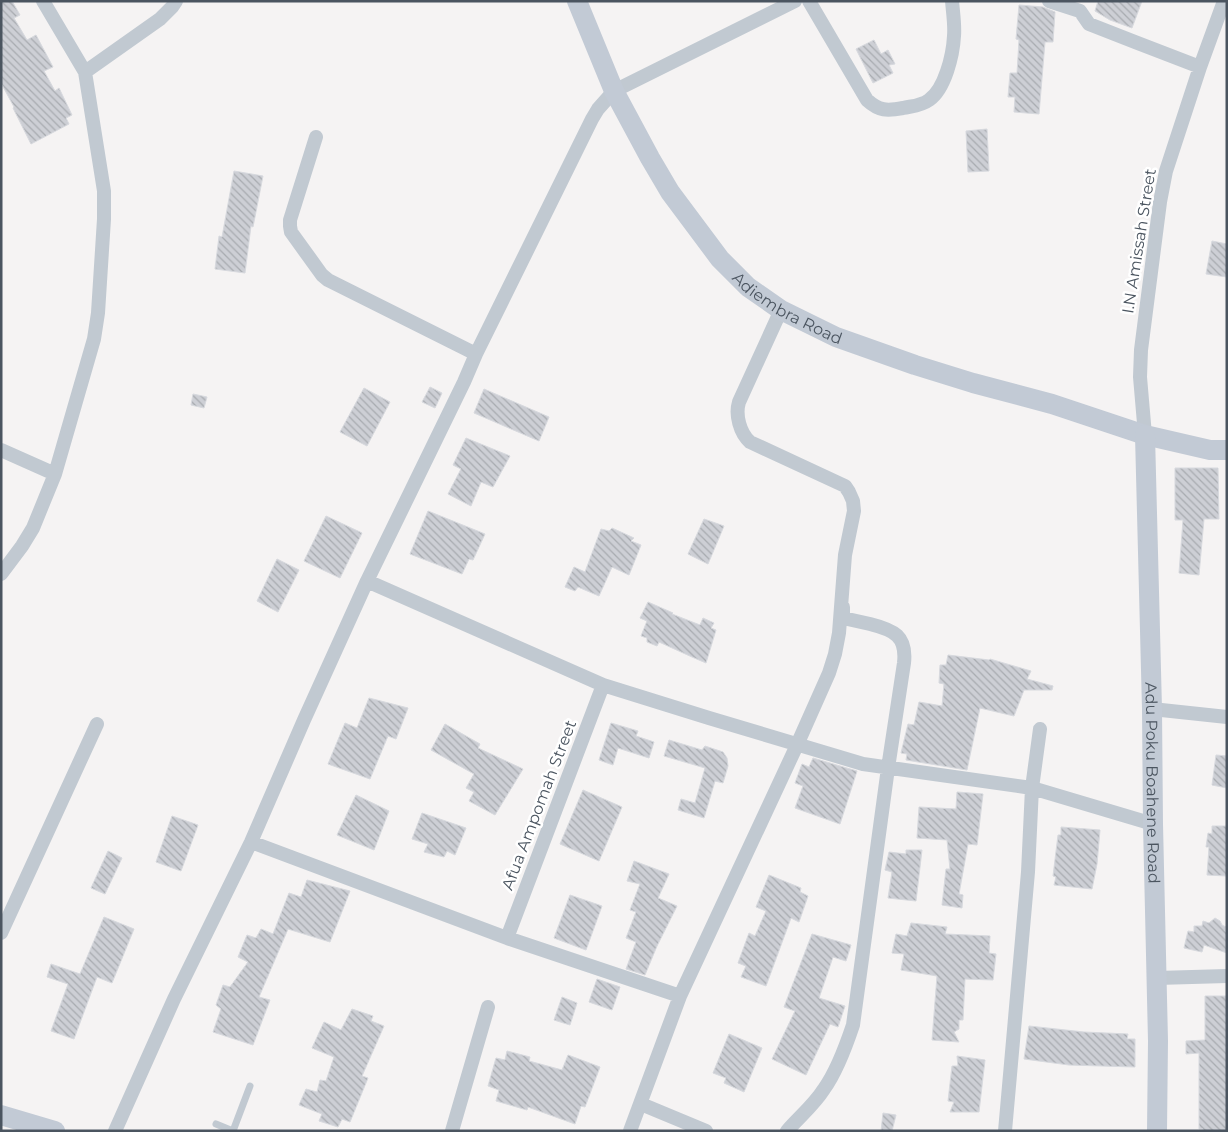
<svg xmlns="http://www.w3.org/2000/svg" width="1228" height="1132" font-family="Montserrat,sans-serif">
  <defs>
    <pattern id="building-back-hatch" width="6" height="6" patternUnits="userSpaceOnUse" patternTransform="scale(1.25)"><rect width="6" height="6" fill="#cdcfd5"/><path d="M-1 5l2 2M0 0l6 6M5-1l2 2" fill="none" stroke="#a8abb0"/></pattern>
  </defs>
  <rect width="100%" height="100%" fill="#f5f3f3"/>
  <path fill="url(#building-back-hatch)" stroke="#d7d9de" d="M1 1H12L20 15 14 18 27 40 36 35 53 67 44 71 55 91 59 88 72 115 66 118 69 124 31 144 13 108 14 107 1 83Z
    M1098 1H1142L1132 28 1110 20 1095 11Z
    M1019 5 1043 7 1055 12 1053 42H1045L1039 114 1014 112 1015 97H1008L1010 73H1017L1019 40 1016 39Z
    M874 40 881 54 888 50 895 64 889 65 893 73 873 83 856 49Z
    M987 129 989 171 968 172 966 131Z
    M234 171 263 176 253 227 251 226 245 273 215 269 219 236 222 237Z
    M1212 241 1227 244V277L1206 274Z
    M430 387 442 393 435 408 422 402Z
    M364 388 390 402 367 446 340 432Z
    M484 389 549 417 539 441 474 413Z
    M193 394 207 397 204 408 191 405Z
    M466 438 510 456 493 487 481 482 471 506 448 494 461 469 453 465Z
    M1175 468H1218L1219 519H1204L1199 575 1179 573 1183 520H1175Z
    M428 511 485 534 473 560 469 559 462 574 410 554Z
    M326 516 362 533 340 578 304 561Z
    M704 519 724 526 708 564 688 554Z
    M612 528 634 538 631 541 641 545 629 575 612 567 599 596 578 587 575 591 565 587 574 567 585 572 601 529 609 531Z
    M277 559 299 570 278 612 257 601Z
    M648 602 673 613 672 614 700 625 703 618 714 623 711 628 716 630 706 663 692 657 659 642 657 646 647 642V638L641 636 647 621 640 618Z
    M948 655 989 660 990 659 1031 671 1027 679 1053 686 1052 690H1024L1014 716 980 708 967 770 906 760 907 754 901 753 908 724 914 725 919 702 942 706 944 684 939 683 940 665H946Z
    M369 698 408 708 396 739 388 736 370 779 328 764 345 723 357 728Z
    M611 723 638 731 636 736 654 742 649 758 618 748 613 765 599 760Z
    M445 724 480 744 478 748 523 769 495 815 469 801 474 792 466 788 474 774 431 750Z
    M669 740 702 750 705 746 723 752 727 758 728 766 723 783 715 781 704 818 678 810 681 799 695 803 705 768 664 756Z
    M1216 755 1227 756V788L1212 785Z
    M813 758 857 771 840 824 795 808 803 786 795 783 802 764 809 767Z
    M583 790 622 807 599 861 560 844Z
    M957 792 983 794 977 845 968 844 959 894 963 895 962 908 942 905 946 869H950L947 840 917 838 919 807 956 809Z
    M356 795 389 811 374 850 337 835Z
    M422 813 466 828 455 855 447 851 444 857 424 852 428 844 412 839Z
    M172 816 198 825 181 871 156 862Z
    M1212 826H1227V876L1207 875 1209 847H1206L1208 833 1212 834Z
    M1061 827 1100 830 1097 864 1092 889 1054 885 1056 877 1053 876 1058 835H1061Z
    M906 850H922L916 901 888 898 892 872 885 870 889 852 906 854Z
    M108 851 122 858 105 894 91 888Z
    M634 861 669 874 658 898 677 906 657 946 645 975 626 969 636 942 626 938 636 912 630 910 640 884 627 881Z
    M769 875 801 888 800 892 808 896 799 922 791 918 766 986 741 977 746 966 738 963 749 933 755 936 766 911 756 907Z
    M307 880 350 891 330 942 288 929 259 997 270 1000 253 1045 213 1032 221 1009 216 1005 223 985 230 987 248 962 238 957 247 935 256 938 261 929 273 934 289 893 301 897Z
    M570 895 602 906 586 950 554 938Z
    M104 917 134 929 112 983 97 977 74 1039 51 1031 68 984 47 977 51 964 80 974Z
    M1215 918 1220 921 1222 925 1226 927 1225 931 1227 932V953L1204 945 1202 952 1184 948 1188 931 1194 932V926H1202L1203 921 1209 923Z
    M911 923 947 927 945 934 990 936 989 953 996 954 993 980 965 979 963 1020H959V1029L954 1032 959 1042 932 1040 937 976 901 970 904 954 892 953 896 934 907 936Z
    M812 934 851 945 846 961 833 957 819 998 845 1006 838 1027 830 1024 806 1075 772 1059 795 1011 784 1007Z
    M597 979 620 987 612 1010 589 1002Z
    M1205 996H1227V1131H1203V1129H1199V1053L1186 1054V1041L1205 1040Z
    M562 997 577 1003 570 1025 554 1020Z
    M352 1009 373 1016 371 1021 384 1026 362 1076 368 1078 350 1122 342 1119 338 1127 319 1121 322 1114 299 1105 306 1089 317 1092 320 1080 326 1081 334 1057 312 1048 324 1022 341 1030Z
    M1029 1026 1084 1032 1128 1034 1127 1039H1135V1067L1069 1065 1024 1059Z
    M729 1034 762 1048 744 1092 724 1083 726 1078 713 1073Z
    M507 1051 530 1057 529 1061 562 1070 568 1055 600 1067 585 1107 581 1106 575 1124 528 1107 527 1110 496 1101 499 1090 488 1086 496 1058 505 1060Z
    M957 1056 985 1060 979 1112H950L954 1102 948 1101 952 1066H958Z
    M883 1113 896 1115 892 1131H881Z"/>
  <g fill="none" stroke-linecap="round" stroke-linejoin="round">
    <path stroke="#c1c9d1" stroke-width="7" d="M216 1124 233 1131
      M233 1131 250 1086"/>
    <path stroke="#c1c9d1" stroke-width="14" d="M809 1 867 100C879 111 887 111 903 108 912 106 921 106 929 100 945 89 953 55 954 36 955 25 953 13 952 1
      M1049 1 1080 11 1089 24 1135 42 1200 67
      M85 72 160 19 172 7 176 1
      M316 137 290 220V226L291 232 322 275 328 280 476 354
      M1145 435 1140 377 1141 350 1160 202 1166 171 1200 67 1224 1
      M1 450 55 474
      M1 574 22 546 33 528 55 474 94 339 98 313 104 219V191L85 72 43 1
      M367 581 603 685 709 718 863 764 1032 788 1153 824
      M1152 709 1227 717
      M251 842 507 938 680 996
      M1 933 97 724
      M507 938 603 685
      M1157 978 1227 976
      M641 1104 706 1131
      M115 1131 174 999 251 842 304 720 367 581 464 382 476 354 592 119 598 109 614 91 795 1
      M452 1131 488 1007
      M630 1131 680 996 797 745 829 673 835 654 839 633 845 555 854 511 853 501 849 492 845 486 750 442C740 433 735 415 739 402L781 310
      M787 1131C799 1117 814 1105 824 1089 837 1071 846 1046 853 1025L888 768 904 663C907 636 894 630 870 624 861 622 852 620 843 618V607
      M1005 1131 1028 872 1032 788 1040 729"/>
    <g stroke="#c2cad5" stroke-width="20">
      <path id="s1" d="M577 1 614 91 650 158 670 192 720 259 748 287 781 310 836 337 915 365 973 383 1052 404 1145 435 1210 450H1227"/>
      <path id="s2" d="M1145 435 1152 709 1153 824 1158 1041 1157 1131"/>
      <path d="M1 1115 55 1131"/>
    </g>
  </g>
  <g text-anchor="middle" dominant-baseline="central" stroke-width="5" stroke-linejoin="round" paint-order="stroke">
    <g font-size="16" fill="#4b5560" stroke="#fff">
      <text transform="translate(1139 241) rotate(-81)">I.N Amissah Street</text>
      <text stroke="none"><textPath href="#s1" startOffset="381">Adiembra Road</textPath></text>
      <text stroke="none"><textPath href="#s2" startOffset="348">Adu Poku Boahene Road</textPath></text>
      <text transform="translate(539 805) rotate(-69)">Afua Ampomah Street</text>
    </g>
  </g>
  <rect width="1228" height="1132" fill="none" stroke="#4b5560" stroke-width="5"/>
</svg>
